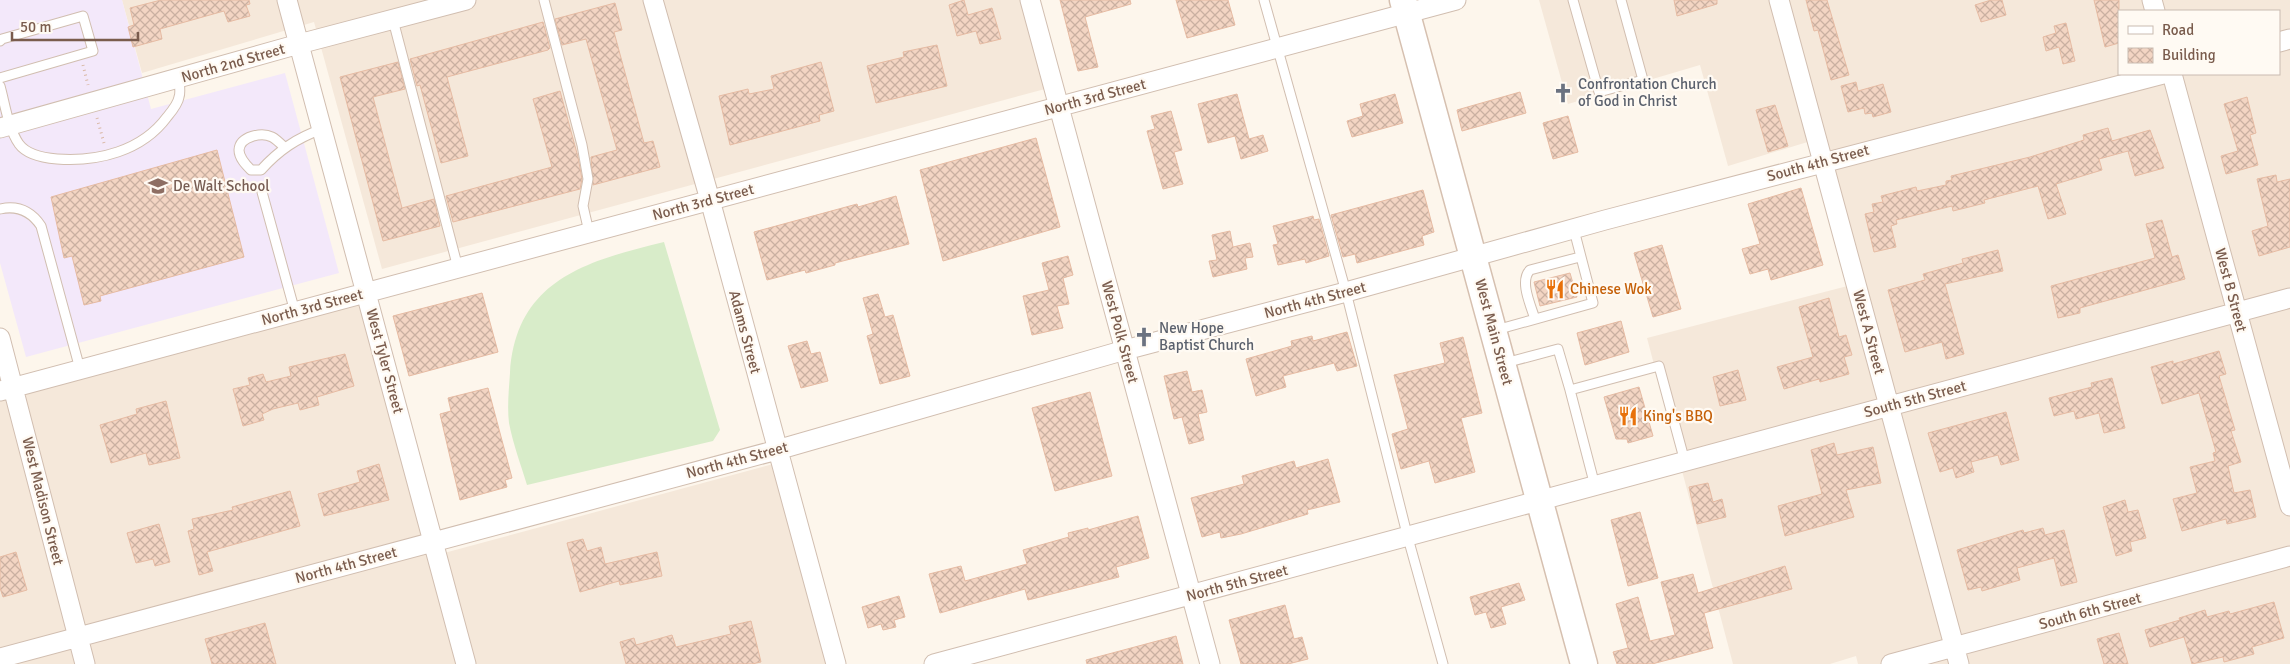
<svg xmlns="http://www.w3.org/2000/svg" width="2290" height="664" font-family="Signika,sans-serif">
  <defs>
    <pattern id="building-cross-hatch" width="8" height="8" patternUnits="userSpaceOnUse" patternTransform="scale(1.25)"><rect width="8" height="8" fill="#f3d5c3"/><path d="M0 0l8 8M0 8l8-8" fill="none" stroke="#cab0a1"/></pattern>
  </defs>
  <rect width="100%" height="100%" fill="#fdf6ec"/>
  <path fill="#f5e8da" fill-rule="evenodd" d="M122 0H1022L1045 89 382 269 314 22 142 73Z
    M1539 0H2290V664H1858L1856 656 1830 664H1733L1647 338 1863 282 1824 137 1728 166 1700 65 1568 104ZM2119 11H2279V74H2119Z
    M365 299 433 556 784 461 838 664H0V398Z"/>
  <path fill="#f3e8fa" d="M0 0H122L151 109 285 73 339 273 26 357 0 263Z"/>
  <path fill="#d8ecc9" d="M664 242 720 430 713 441 527 485C521 465 513 444 509 423 507 406 509 389 510 373 516 280 586 261 664 242Z"/>
  <path fill="url(#building-cross-hatch)" stroke="#e6bba3" d="M161 0H249L250 4 246 5 250 16 228 22 224 11 160 29 162 39 133 47 128 27 134 25 130 8Z
    M964 0 968 15 992 8 1001 39 980 44 976 31 957 36 949 5Z
    M1060 0H1130L1131 4 1085 17 1098 67 1078 71Z
    M1176 0H1228L1235 25 1187 38Z
    M1674 0H1717V4L1677 16Z
    M1806 0H1827L1849 75 1831 80 1818 30 1814 31Z
    M1991 0H2002L2006 15 1981 22 1975 5Z
    M2094 0H2119V43L2105 47Z
    M615 3 622 30 614 32 644 143 653 141 660 167 593 185 591 157 617 150 586 39 562 45 555 19Z
    M543 22 550 48 548 50 447 77 468 156 441 163 420 85 417 86 410 59Z
    M2066 23 2075 61 2063 64 2059 47 2046 51 2043 37 2056 33 2054 26Z
    M937 45 947 86 876 103 867 66 904 57 903 52Z
    M398 62 405 89 373 97 402 208 434 199 440 226 383 241 340 77Z
    M821 62 834 111 819 115 820 121 730 145 719 96 748 89 749 94 774 89 771 76Z
    M1856 82 1858 91 1883 84 1891 112 1873 117 1872 113 1865 114 1864 108 1848 112 1841 86Z
    M560 91 578 157 582 179 580 189 453 222 446 196 552 167 533 99Z
    M1520 92 1526 113 1462 131 1457 110Z
    M1237 94 1249 139 1263 135 1268 151 1241 159 1235 136 1208 143 1198 104Z
    M1395 94 1403 123 1352 137 1347 121 1363 116 1360 104Z
    M2247 97 2256 133 2250 135 2258 165 2226 174 2221 156 2238 151 2224 104Z
    M1775 105 1788 146 1768 152 1756 110Z
    M1171 111 1182 150 1174 152 1183 184 1163 189 1147 131 1155 129 1151 116Z
    M1568 116 1578 152 1553 159 1543 123Z
    M2108 128 2112 141 2150 130 2164 168 2135 176 2128 151 2099 159 2102 170 2056 184 2066 214 2048 219 2038 186 1984 200 1985 203 1953 211 1952 206 1896 220 1897 224 1891 226 1896 247 1874 252 1865 214 1874 212 1872 204 1883 202 1881 196 1916 187 1917 191 1946 185V181L1952 180 1951 176 2030 157 2084 140 2083 135Z
    M1036 138 1060 227 943 261 920 170Z
    M217 150 244 257 100 296 101 301 84 305 72 256 64 258 51 197Z
    M2276 175 2277 182 2290 179V247L2259 256 2252 231 2268 226 2257 179Z
    M1801 188 1823 265 1771 280 1768 269 1750 274 1742 249 1760 244 1748 204Z
    M1423 190 1434 232 1422 236 1424 245 1357 263 1355 254 1343 257 1331 215Z
    M896 196 909 244 835 263V265L806 273 805 270 767 280 754 232 857 204 858 207Z
    M1313 216 1314 220 1319 219 1329 256 1306 263 1305 259 1278 265 1273 245 1278 244 1273 226Z
    M2162 220 2172 257 2178 255 2185 279 2080 308V313L2058 318 2051 286 2155 258 2146 224Z
    M1230 231 1233 247 1250 243 1253 257 1245 258 1247 269 1213 277 1209 261 1217 260 1212 235Z
    M1662 245 1681 309 1653 317 1634 253Z
    M1998 250 2003 271 1945 284 1964 354 1946 359 1942 342 1905 352 1888 290 1925 280 1923 274 1963 263 1962 259Z
    M1068 256 1073 275 1063 278 1069 304 1057 306 1063 328 1032 335 1023 296 1049 290 1042 263Z
    M1570 273 1577 297 1540 306 1534 282Z
    M482 293 498 352 409 376 393 316Z
    M878 294 885 317 893 315 910 376 880 384 867 336 873 334 863 298Z
    M1829 298 1839 337 1846 335 1852 355 1844 357 1849 374 1820 382 1819 379 1784 389 1777 367 1813 357 1799 307Z
    M1621 321 1629 352 1585 365 1577 333Z
    M1347 332 1357 366 1337 371 1334 363 1283 376 1286 387 1256 396 1246 359 1292 346 1291 341 1312 336 1313 341Z
    M1463 337 1482 413 1461 418 1475 472 1435 483 1429 461 1401 469 1392 434 1408 429 1394 375 1445 363 1440 343Z
    M807 341 811 354 820 352 828 381 801 388 788 346Z
    M2219 351 2226 374 2219 376 2235 430 2231 431 2241 462 2228 466 2234 493 2250 490 2256 517 2227 524 2226 519 2182 531 2173 499 2197 493 2190 467 2215 461 2213 453 2216 452 2199 393 2162 404 2151 367 2173 361V364Z
    M345 354 354 386 317 397 319 405 300 410 298 403 273 409 262 414 264 420 243 426 233 389 250 385 248 378 263 374 266 382 291 376 289 367Z
    M1738 370 1746 400 1720 406 1713 377Z
    M1187 371 1192 392 1202 390 1207 412 1198 414 1204 440 1189 444 1182 417 1174 419 1164 376Z
    M2112 378 2125 428 2104 433 2099 413 2076 419 2074 411 2054 416 2049 398 2092 387 2091 383Z
    M1639 387 1653 436 1628 443 1627 439H1616L1604 397Z
    M488 388 512 478 505 480 507 487 460 500 440 414 451 411 448 398Z
    M1090 392 1112 476 1055 491 1032 408Z
    M166 401 180 458 149 465 146 453 111 463 100 425 137 414 136 409Z
    M2006 412 2019 460 2001 465 1998 455 1971 462 1974 472 1956 478 1953 468 1940 472 1928 433Z
    M1834 443 1837 455 1873 447 1881 483 1846 490 1854 517 1785 536 1778 506 1822 494 1811 450Z
    M1328 459 1340 502 1307 510 1308 514 1241 534 1221 538 1220 532 1202 537 1191 498 1244 484 1242 476 1294 461 1296 468Z
    M379 464 389 500 324 516 318 494 360 482 357 471Z
    M1708 483 1713 502 1722 499 1726 517 1697 524 1689 487Z
    M290 491 300 526 207 552 213 571 199 575 188 531 194 529 192 519 233 510 232 507Z
    M2125 500 2128 512 2138 510 2146 538 2130 542 2132 551 2116 556 2103 507Z
    M1640 512 1658 578 1628 586 1611 520Z
    M1138 516 1149 558 1116 567 1119 577 1028 600 1025 589 940 613 929 574 961 566 965 581 1027 564 1023 550 1069 537 1068 533 1088 528V530Z
    M159 524 170 562 155 566 153 559 136 563 127 533Z
    M2043 528 2045 535 2064 530 2077 582 2061 586 2054 558 2017 568 2020 580 1982 591 1981 587 1968 590 1957 550 2023 530 2024 533Z
    M583 539 587 551 601 547 605 564 657 552 662 576 620 585 619 581 580 592 567 543Z
    M16 552 27 590 3 597 0 588V557Z
    M1785 566 1792 589 1704 613 1713 648 1652 664H1617L1613 652 1628 648 1616 604 1638 597 1650 641 1675 635 1661 582 1693 574 1698 593Z
    M1519 583 1525 600 1501 607 1506 624 1491 628 1486 612 1475 615 1470 597Z
    M899 596 905 617 894 620 896 627 883 630 881 624 868 628 862 607Z
    M2274 602 2284 638 2252 647 2254 654 2224 662 2223 657 2192 664 2184 637 2150 647 2145 630 2180 620 2179 618 2205 610 2207 617 2229 611 2230 614Z
    M1285 605 1294 639 1302 637 1308 659 1288 664H1241L1229 620Z
    M751 621 761 662 752 664H626L620 642 634 638 636 645 672 635 676 647 731 634 729 626Z
    M265 623 276 664H212L205 639Z
    M2119 633 2128 664H2104L2097 639Z
    M1176 636 1183 664H1087L1086 660Z"/>
  <g fill="none" stroke-linecap="round" stroke-linejoin="round">
    <defs>
      <path id="lane" d="M544 0 582 145 588 179 583 206 589 232
        M1264 0 1346 292 1408 538 1443 664
        M1573 0 1599 92 1643 80 1621 0
        M393 20 458 268
        M0 41 2 39 83 16 93 51 0 78
        M0 86C5 104 8 128 19 144 27 155 45 158 57 159 98 162 142 151 167 117 172 111 178 104 179 97 181 92 179 84 179 78
        M284 147C281 144 276 139 272 137 262 132 240 136 239 150 239 158 246 165 251 170H261C279 150 297 138 322 129
        M262 192 295 312
        M0 209C18 205 31 211 41 226L80 369
        M1535 319C1531 306 1519 281 1530 270L1580 257
        M1496 330 1593 303 1574 230
        M1505 363 1558 349 1570 390 1659 366 1685 462
        M1570 390 1595 486"/>
      <path id="street" d="M287 0 466 664
        M653 0 710 200 836 664
        M1030 0 1210 664
        M1779 0 1959 664
        M2152 0 2155 11
        M2279 42 2290 39
        M2172 74 2290 506
        M0 128 299 44 466 0
        M0 338 85 664
        M0 391 1456 0
        M0 658 777 450 1125 350 1346 292 1605 220 2163 74
        M934 664 2290 298
        M1891 664 2290 556"/>
      <path id="secondary" d="M1403 0 1584 664"/>
    </defs>
    <use href="#lane" stroke="#d1beb0" stroke-width="11"/>
    <use href="#street" stroke="#d1beb0" stroke-width="21"/>
    <use href="#secondary" stroke="#d6c0b0" stroke-width="29"/>
    <path stroke="#d9b8a5" stroke-width="3" stroke-dasharray="1 4" stroke-linecap="butt" d="M83 65 88 85
      M97 118 104 143"/>
    <use href="#lane" stroke="#fff" stroke-width="9"/>
    <use href="#street" stroke="#fff" stroke-width="19"/>
    <use href="#secondary" stroke="#fff" stroke-width="26"/>
  </g>
  <defs>
    <symbol id="church-bare" viewBox="-9 -9 18 18"><path d="M-1.2-6h2.4v3.5h3.3v2.4h-3.3V6h-2.4V-.1h-3.3v-2.4h3.3Z" fill="#6b7280" stroke="#fffaf3" stroke-width="2.5" paint-order="stroke"/></symbol>
    <symbol id="school-bare" viewBox="-9 -9 18 18"><path d="M0-5L7-2L0 1L-7-2ZM-4 1L0 2.5L4 1V4Q0 6-4 4Z" fill="#8d6e63" stroke="#fffaf3" stroke-width="2.5" paint-order="stroke"/></symbol>
    <symbol id="restaurant-bare" viewBox="-9 -9 18 18"><path d="M-5-6h1v4h1v-4h1v4h1v-4h1v5L-1.5 .5V6h-2V.5L-5-1ZM5-6V6H3V1.5H1.5Q1.5-4 5-6Z" fill="#e8710a" stroke="#fffaf3" stroke-width="2.5" paint-order="stroke"/></symbol>
  </defs>
  <g fill-rule="evenodd">
    <use href="#church-bare" x="1549" y="79" width="28" height="28"/>
    <use href="#school-bare" x="144" y="172" width="28" height="28"/>
    <use href="#restaurant-bare" x="1541" y="275" width="28" height="28"/>
    <use href="#church-bare" x="1130" y="323" width="28" height="28"/>
    <use href="#restaurant-bare" x="1614" y="402" width="28" height="28"/>
  </g>
  <g text-anchor="middle" dominant-baseline="central" stroke-width="4.5" stroke-linejoin="round" paint-order="stroke">
    <g font-size="15" fill="#7a5c4d" stroke="#fffaf3">
      <text transform="translate(233 63) rotate(-16)">North 2nd Street</text>
      <text transform="translate(1095 97) rotate(-15)">North 3rd Street</text>
      <text transform="translate(1818 163) rotate(-15)">South 4th Street</text>
      <text transform="translate(703 202) rotate(-15)">North 3rd Street</text>
      <text transform="translate(2231 290) rotate(75)">West B Street</text>
      <text transform="translate(1315 300) rotate(-15)">North 4th Street</text>
      <text transform="translate(312 307) rotate(-15)">North 3rd Street</text>
      <text transform="translate(745 332) rotate(75)">Adams Street</text>
      <text transform="translate(1120 332) rotate(75)">West Polk Street</text>
      <text transform="translate(1494 332) rotate(75)">West Main Street</text>
      <text transform="translate(1869 332) rotate(75)">West A Street</text>
      <text transform="translate(385 361) rotate(75)">West Tyler Street</text>
      <text transform="translate(1915 399) rotate(-15)">South 5th Street</text>
      <text transform="translate(737 460) rotate(-15)">North 4th Street</text>
      <text transform="translate(43 501) rotate(76)">West Madison Street</text>
      <text transform="translate(346 565) rotate(-15)">North 4th Street</text>
      <text transform="translate(1237 583) rotate(-15)">North 5th Street</text>
      <text transform="translate(2090 611) rotate(-15)">South 6th Street</text>
    </g>
    <g font-size="15" fill="#5b616d" stroke="#fffaf3" text-anchor="start">
      <text x="1578" y="84">Confrontation Church<tspan x="1578" dy="17">of God in Christ</tspan></text>
      <text x="1159" y="328">New Hope<tspan x="1159" dy="17">Baptist Church</tspan></text>
    </g>
    <g font-size="15" fill="#785e54" stroke="#fffaf3" text-anchor="start">
      <text x="173" y="186">De Walt School</text>
    </g>
    <g font-size="15" fill="#c56008" stroke="#fffaf3" text-anchor="start">
      <text x="1570" y="289">Chinese Wok</text>
      <text x="1643" y="416">King's BBQ</text>
    </g>
  </g>
  <rect x="2118" y="10" width="162" height="65" fill="#fffaf3" stroke="#cabbb1"/>
  <rect x="2128" y="26" width="25" height="8" fill="#ffffff" stroke="#cabbb1"/>
  <text x="2162" y="35" font-size="15" fill="#7a5c4d">Road</text>
  <rect x="2128" y="48" width="25" height="15" fill="url(#building-cross-hatch)" stroke="#cabbb1"/>
  <text x="2162" y="60" font-size="15" fill="#7a5c4d">Building</text>
  <path d="M12 32v8h126v-8" fill="none" stroke="#7a5c4d" stroke-width="2.5"/>
  <text x="20" y="32" font-size="15" fill="#7a5c4d" stroke="#fffaf3" stroke-width="4" paint-order="stroke">50 m</text>
</svg>
